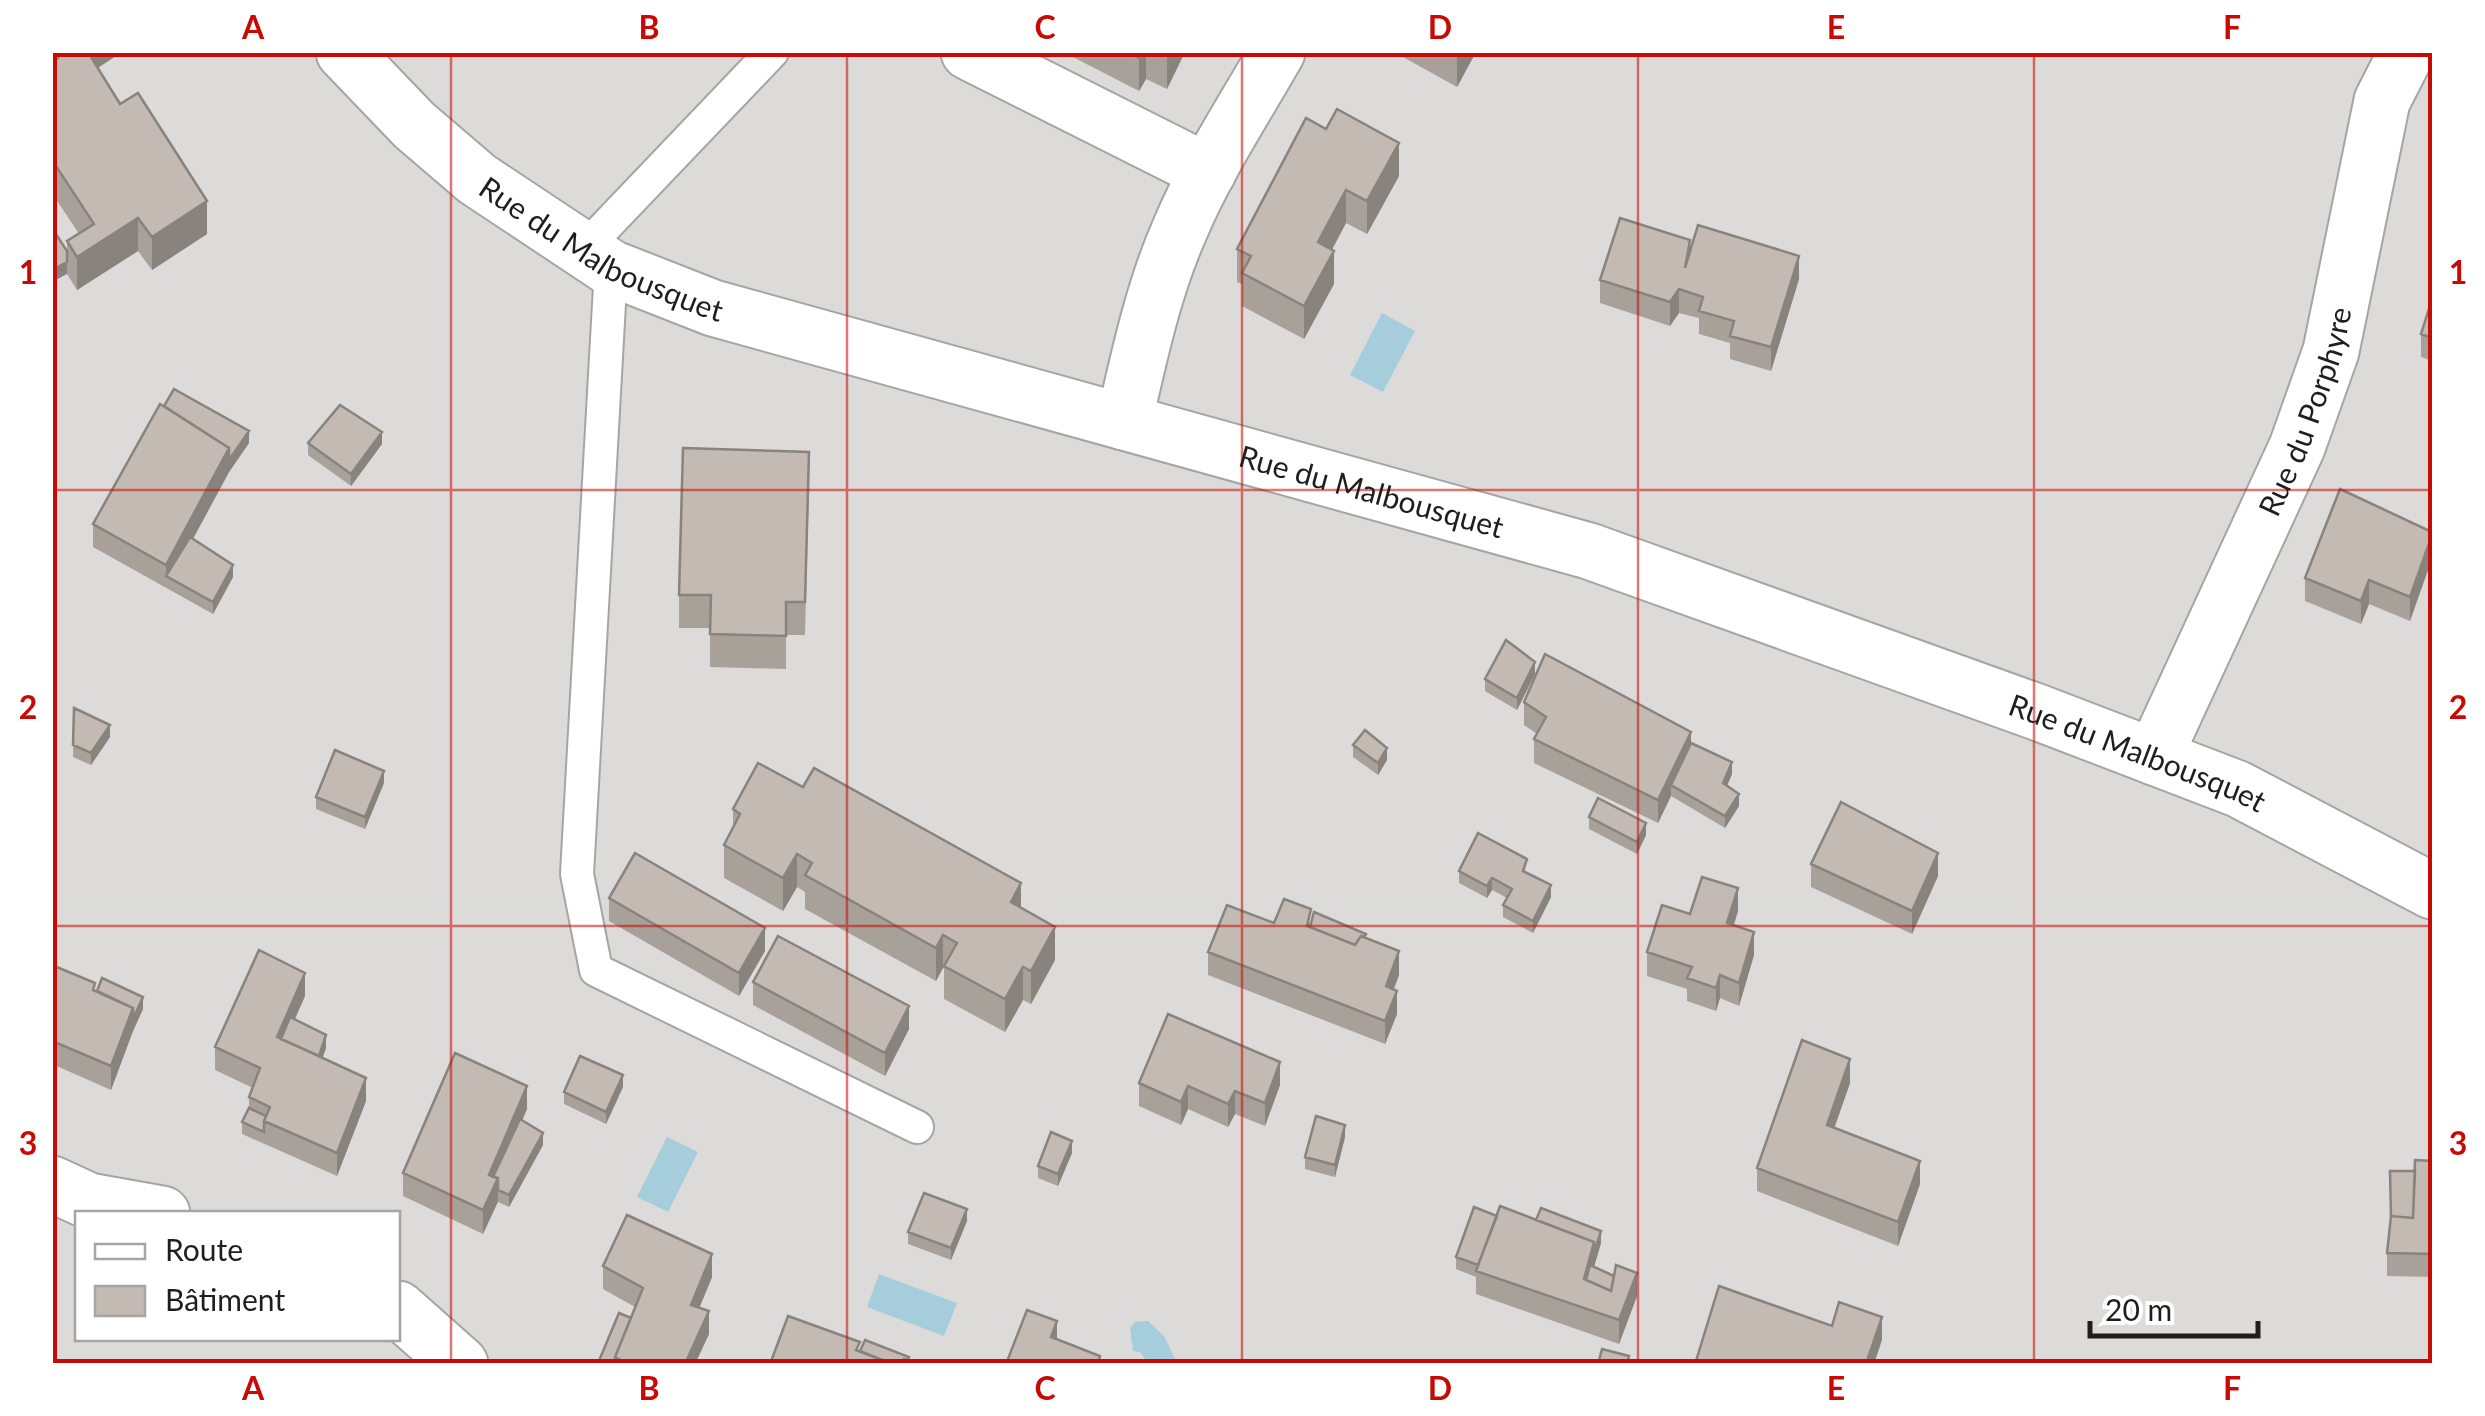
<svg xmlns="http://www.w3.org/2000/svg" width="2485" height="1416" font-family="Lato,sans-serif">
  <rect width="100%" height="100%" fill="#eeebe4"/>
  <path fill="#dcdbda" fill-rule="evenodd" d="M52 53H2432V1363H53ZM78 1214H398V1338H78Z"/>
  <path fill="#a5cddb" d="M1382 313 1415 331 1383 392 1350 375Z
    M667 1137 698 1152 668 1212 637 1197Z
    M879 1274 957 1303 944 1336 867 1307Z
    M1148 1321 1164 1336 1177 1363H1148L1140 1352 1133 1351 1130 1328 1135 1322Z"/>
  <g fill="none" stroke-linecap="round" stroke-linejoin="round">
    <defs>
      <path id="lane" d="M582 251 772 52
        M611 268 577 874 596 970 917 1127"/>
      <g id="street">
        <path id="s1" d="M344 52 414 125 477 179 611 268 713 308 1589 551 2037 712 2238 789 2432 891"/>
        <path d="M969 52 1208 172"/>
        <path d="M1124 422C1139 357 1153 290 1180 229 1206 167 1244 110 1277 52"/>
        <path id="s2" d="M2154 757 2297 447 2331 351 2382 101 2407 52"/>
        <path d="M52 1184 89 1201 162 1214"/>
        <path d="M398 1309 460 1364"/>
      </g>
    </defs>
    <use href="#lane" stroke="#a5a5a5" stroke-width="36"/>
    <use href="#street" stroke="#a5a5a5" stroke-width="59"/>
    <use href="#lane" stroke="#fff" stroke-width="32"/>
    <use href="#street" stroke="#fff" stroke-width="55"/>
  </g>
  <path fill="#a8a19a" d="M52 52H122L98 68 207 234 152 270 138 251 77 290 67 274V241L79 234 52 193Z
    M1063 52H1185L1167 89 1146 79 1139 91Z
    M1394 52H1476L1457 87Z
    M1306 118 1399 176 1367 234 1346 223 1332 250 1334 284 1304 339 1242 306V284L1237 282V249Z
    M1690 253 1799 279 1771 371 1730 359V343L1699 334V318L1679 313 1670 326 1600 303V280Z
    M2432 299V361L2421 357V334Z
    M249 443 229 472 193 539 233 577 213 614 93 547V524Z
    M308 443 382 444 351 486 308 455Z
    M809 485 805 635H786V669L710 667V628H679V595Z
    M2432 532 2410 621 2369 604 2361 624 2305 601V578Z
    M1535 674 1517 710 1485 691V679Z
    M1524 702 1691 743 1732 774 1727 786 1739 806 1725 828 1671 796 1658 823 1534 763V739L1537 734 1524 725Z
    M74 708 110 737 91 765 73 757Z
    M1353 745 1387 760 1378 775 1353 757Z
    M384 783 365 829 316 809V797Z
    M733 809 1021 908 1055 960 1031 1004 1023 1000 1005 1032 944 999V969L943 968 936 981 805 909V892L797 887 783 911 724 878V845L733 828Z
    M1589 817 1646 835 1637 854 1589 829Z
    M1811 864 1938 876 1912 934 1811 887Z
    M1459 871 1526 872 1551 897 1533 933 1503 917V905L1507 898 1492 890 1487 898 1459 883Z
    M609 898 765 951 739 996 609 921Z
    M1738 911 1734 925 1754 955 1739 1006 1720 998 1716 1011 1687 1001V989L1647 976V952L1690 914Z
    M1274 923H1311L1366 938 1399 975 1394 989 1397 1014 1385 1044 1208 975V952Z
    M52 965 95 990 143 1009 133 1031 111 1090 52 1064Z
    M753 982 909 1029 885 1076 753 1005Z
    M305 996 295 1019 326 1048 322 1058 366 1101 337 1176 242 1134V1122L249 1108V1097L253 1088 215 1070V1047Z
    M1139 1083 1280 1085 1265 1126 1235 1114 1228 1127 1188 1109 1181 1125 1139 1106Z
    M1850 1083 1834 1128 1920 1184 1898 1246 1757 1191V1168Z
    M623 1087 606 1124 564 1104V1092Z
    M527 1109 522 1120 543 1145 509 1207 498 1202 483 1234 403 1196V1173Z
    M1345 1137 1335 1177 1305 1169V1157Z
    M1072 1153 1058 1186 1038 1178V1166Z
    M2432 1161V1277L2387 1276V1253Z
    M1497 1216 1601 1243 1594 1267 1637 1296 1619 1344 1476 1294V1277L1456 1269V1257Z
    M967 1221 951 1260 908 1244V1232Z
    M603 1266 712 1277 699 1308 709 1334 695 1364H598L631 1318 635 1307 603 1289Z"/>
  <path fill="#88837d" d="M83 52H122L83 77Z
    M1142 52H1146V79L1139 91V58Z
    M1168 52H1185L1167 89V56Z
    M1458 52H1476L1457 87V54Z
    M1399 143V176L1367 234V201Z
    M1346 190V223L1318 275V242Z
    M207 201V234L152 270V237Z
    M138 218V251L77 290V257Z
    M1334 251V284L1304 339V306Z
    M1799 256V279L1771 371V347Z
    M67 262V274L52 282V270Z
    M1679 289V313L1670 326V302Z
    M249 431V443L229 472 171 579 166 576V565L229 448Z
    M382 432V444L351 486V474Z
    M2432 535V559L2410 621V597Z
    M233 565V577L213 614V602Z
    M2369 580V604L2361 624V601Z
    M1535 662V674L1517 710V698Z
    M110 725V737L91 765V753Z
    M1691 732V755L1671 785V796L1658 823V800Z
    M1387 748V760L1378 775V763Z
    M1732 762V774L1723 795V783Z
    M384 771V783L365 829V817Z
    M1739 794V806L1725 828V816Z
    M1646 823V835L1637 854V842Z
    M1938 853V876L1912 934V911Z
    M797 854V887L783 911V878Z
    M1492 878V890L1487 898V886Z
    M1021 883V916L1011 902Z
    M1551 885V897L1533 933V921Z
    M1738 888V911L1727 946V923Z
    M1055 927V960L1031 1004V971Z
    M765 928V951L739 996V973Z
    M1754 932V955L1739 1006V983Z
    M943 935V968L936 981V948Z
    M1399 951V975L1386 1009V986Z
    M1023 967V1000L1005 1032V999Z
    M305 973V996L281 1050 277 1037Z
    M1720 975V998L1716 1011V988Z
    M1397 991V1014L1385 1044V1021Z
    M143 997V1009L133 1031 111 1090V1066L133 1008Z
    M909 1006V1029L885 1076V1053Z
    M326 1035V1048L316 1077V1065Z
    M1850 1059V1083L1827 1149V1125Z
    M1280 1062V1085L1265 1126V1103Z
    M623 1075V1087L606 1124V1112Z
    M366 1078V1101L337 1176V1153Z
    M527 1086V1109L493 1188 489 1175Z
    M1188 1086V1109L1181 1125V1102Z
    M1235 1091V1114L1228 1127V1104Z
    M1345 1125V1137L1335 1177V1165Z
    M543 1133V1145L509 1207V1195Z
    M1072 1141V1153L1058 1186V1174Z
    M1920 1161V1184L1898 1246V1222Z
    M498 1178V1201L483 1234V1210Z
    M967 1209V1221L951 1260V1248Z
    M1601 1231V1243L1587 1291 1584 1279 1594 1242Z
    M712 1254V1277L691 1328V1305Z
    M1637 1273V1296L1619 1344V1320Z
    M709 1311V1334L695 1364H685Z
    M1882 1317V1340L1874 1364H1866Z
    M1057 1321V1344L1051 1337Z"/>
  <path fill="#c3bbb3" stroke="#88837d" stroke-width="2.5" d="M54 52H88L120 104 138 93 207 201 152 237 138 218 77 257 67 241 94 224 52 160V62L58 58Z
    M1129 52H1142L1139 58Z
    M1337 109 1399 143 1367 201 1346 190 1318 242 1334 251 1304 306 1242 273 1251 256 1237 249 1306 118 1326 129Z
    M1620 218 1690 240 1685 268 1698 225 1799 256 1771 347 1730 336 1734 321 1699 311 1703 297 1679 289 1670 302 1600 280Z
    M52 228 67 251V262L52 270Z
    M2432 299V338L2421 334Z
    M174 389 249 431 229 460V448L164 406Z
    M160 404 229 448 166 565 93 524Z
    M340 405 382 432 351 474 308 443Z
    M683 448 809 452 805 602H786V636L710 634 711 595H679Z
    M2340 489 2432 532V535L2410 597 2369 580 2361 601 2305 578Z
    M190 537 233 565 213 602 166 576Z
    M1506 640 1535 662 1517 698 1485 679Z
    M1545 654 1691 732 1658 800 1534 739 1546 717 1524 702Z
    M74 708 110 725 91 753 73 745Z
    M1365 730 1387 748 1378 763 1353 745Z
    M1691 743 1732 762 1723 783 1739 794 1725 816 1671 785Z
    M335 750 384 771 365 817 316 797Z
    M758 763 803 787 814 768 1021 883 1011 902 1055 927 1031 971 1023 967 1005 999 944 966 957 943 943 935 936 948 805 875 812 863 797 854 783 878 724 845 740 814 733 809Z
    M1598 798 1646 823 1637 842 1589 817Z
    M1841 802 1938 853 1912 911 1811 864Z
    M1478 833 1527 859 1523 871 1551 885 1533 921 1503 905 1512 889 1492 878 1487 886 1459 871Z
    M635 853 765 928 739 973 609 898Z
    M1702 877 1738 888 1727 923 1754 932 1739 983 1720 975 1716 988 1687 978 1692 967 1647 952 1662 905 1690 914Z
    M1284 899 1311 909 1307 926 1355 945 1361 936 1399 951 1386 986 1397 991 1385 1021 1208 952 1227 905 1274 923Z
    M1314 912 1366 934 1364 937 1361 936 1355 945 1310 927Z
    M778 936 909 1006 885 1053 753 982Z
    M259 950 305 973 277 1037 366 1078 337 1153 264 1121 270 1107 249 1097 260 1068 215 1047Z
    M52 965 95 983 93 990 133 1008 111 1066 52 1041Z
    M102 978 143 997 133 1019V1008L97 991Z
    M1168 1014 1280 1062 1265 1103 1235 1091 1228 1104 1188 1086 1181 1102 1139 1083Z
    M290 1017 326 1035 319 1056 281 1039Z
    M1802 1040 1850 1059 1827 1125 1920 1161 1898 1222 1757 1168Z
    M455 1053 527 1086 489 1175 498 1178 483 1210 403 1173Z
    M580 1056 623 1075 606 1112 564 1092Z
    M249 1108 266 1116 264 1121V1132L242 1122Z
    M1316 1116 1345 1125 1335 1165 1305 1157Z
    M520 1119 543 1133 509 1195 498 1190V1178L493 1177Z
    M1051 1132 1072 1141 1058 1174 1038 1166Z
    M2415 1160 2432 1161V1254L2387 1253 2391 1216 2413 1218Z
    M2390 1171H2415L2413 1218 2391 1216V1218Z
    M924 1193 967 1209 951 1248 908 1232Z
    M1500 1206 1594 1242 1584 1279 1611 1291 1616 1265 1637 1273 1619 1320 1476 1271Z
    M1474 1207 1497 1216 1478 1265 1456 1257Z
    M1541 1208 1601 1231 1594 1253V1242L1536 1220Z
    M627 1215 712 1254 691 1305 709 1311 685 1364H628L615 1357 643 1288 603 1266Z
    M1590 1265 1614 1276 1611 1291 1586 1280Z
    M1719 1286 1832 1326 1839 1302 1882 1317 1866 1364H1703L1696 1361Z
    M1027 1310 1057 1321 1051 1337 1100 1356 1098 1364H1006Z
    M619 1313 631 1318 615 1357V1364L598 1363Z
    M788 1316 860 1342 856 1350 892 1364H770Z
    M865 1340 909 1357 907 1360 904 1359 902 1364H892L860 1351Z
    M1602 1349 1629 1356 1627 1364H1598Z
    M904 1359 916 1364H902Z"/>
  <path fill="none" stroke="#c70a04" stroke-width="2.5" stroke-opacity="0.55" d="M451 52V1364M847 52V1364M1242 52V1364M1638 52V1364M2034 52V1364M52 490H2432M52 926H2432"/>
  <g text-anchor="middle" dominant-baseline="central" stroke-width="10" stroke-linejoin="round" paint-order="stroke">
    <g font-size="30" fill="#1e1e1e" stroke="#fff">
      <text stroke="none"><textPath href="#s1" startOffset="328">Rue du Malbousquet</textPath></text>
      <text stroke="none"><textPath href="#s2" startOffset="378">Rue du Porphyre</textPath></text>
      <text stroke="none"><textPath href="#s1" startOffset="1138">Rue du Malbousquet</textPath></text>
      <text stroke="none"><textPath href="#s1" startOffset="1948">Rue du Malbousquet</textPath></text>
    </g>
  </g>
  <rect width="2485" height="1416" fill="none" stroke="#ffffff" stroke-width="110"/>
  <rect x="75" y="1211" width="325" height="130" fill="#ffffff" stroke="#a5a5a5" stroke-width="2.5"/>
  <rect x="95" y="1244" width="50" height="15" fill="#ffffff" stroke="#a5a5a5" stroke-width="2.5"/>
  <text x="165" y="1261" font-size="30" fill="#1e1e1e">Route</text>
  <rect x="95" y="1286" width="50" height="30" fill="#c3bbb3" stroke="#a5a5a5" stroke-width="2.5"/>
  <text x="165" y="1311" font-size="30" fill="#1e1e1e">Bâtiment</text>
  <path d="M2090 1321v15h168v-15" fill="none" stroke="#1e1e1e" stroke-width="5"/>
  <text x="2105" y="1321" font-size="30" fill="#1e1e1e" stroke="#ffffff" stroke-width="8" paint-order="stroke">20 m</text>
  <rect x="55" y="55" width="2375" height="1306" fill="none" stroke="#c70a04" stroke-width="4"/>
  <g font-size="32" text-anchor="middle" font-weight="bold" fill="#c70a04">
    <text x="253" y="39">A</text>
    <text x="649" y="39">B</text>
    <text x="1045" y="39">C</text>
    <text x="1440" y="39">D</text>
    <text x="1836" y="39">E</text>
    <text x="2232" y="39">F</text>
    <text x="28" y="284">1</text>
    <text x="2458" y="284">1</text>
    <text x="28" y="719">2</text>
    <text x="2458" y="719">2</text>
    <text x="28" y="1155">3</text>
    <text x="2458" y="1155">3</text>
    <text x="253" y="1400">A</text>
    <text x="649" y="1400">B</text>
    <text x="1045" y="1400">C</text>
    <text x="1440" y="1400">D</text>
    <text x="1836" y="1400">E</text>
    <text x="2232" y="1400">F</text>
  </g>
</svg>
